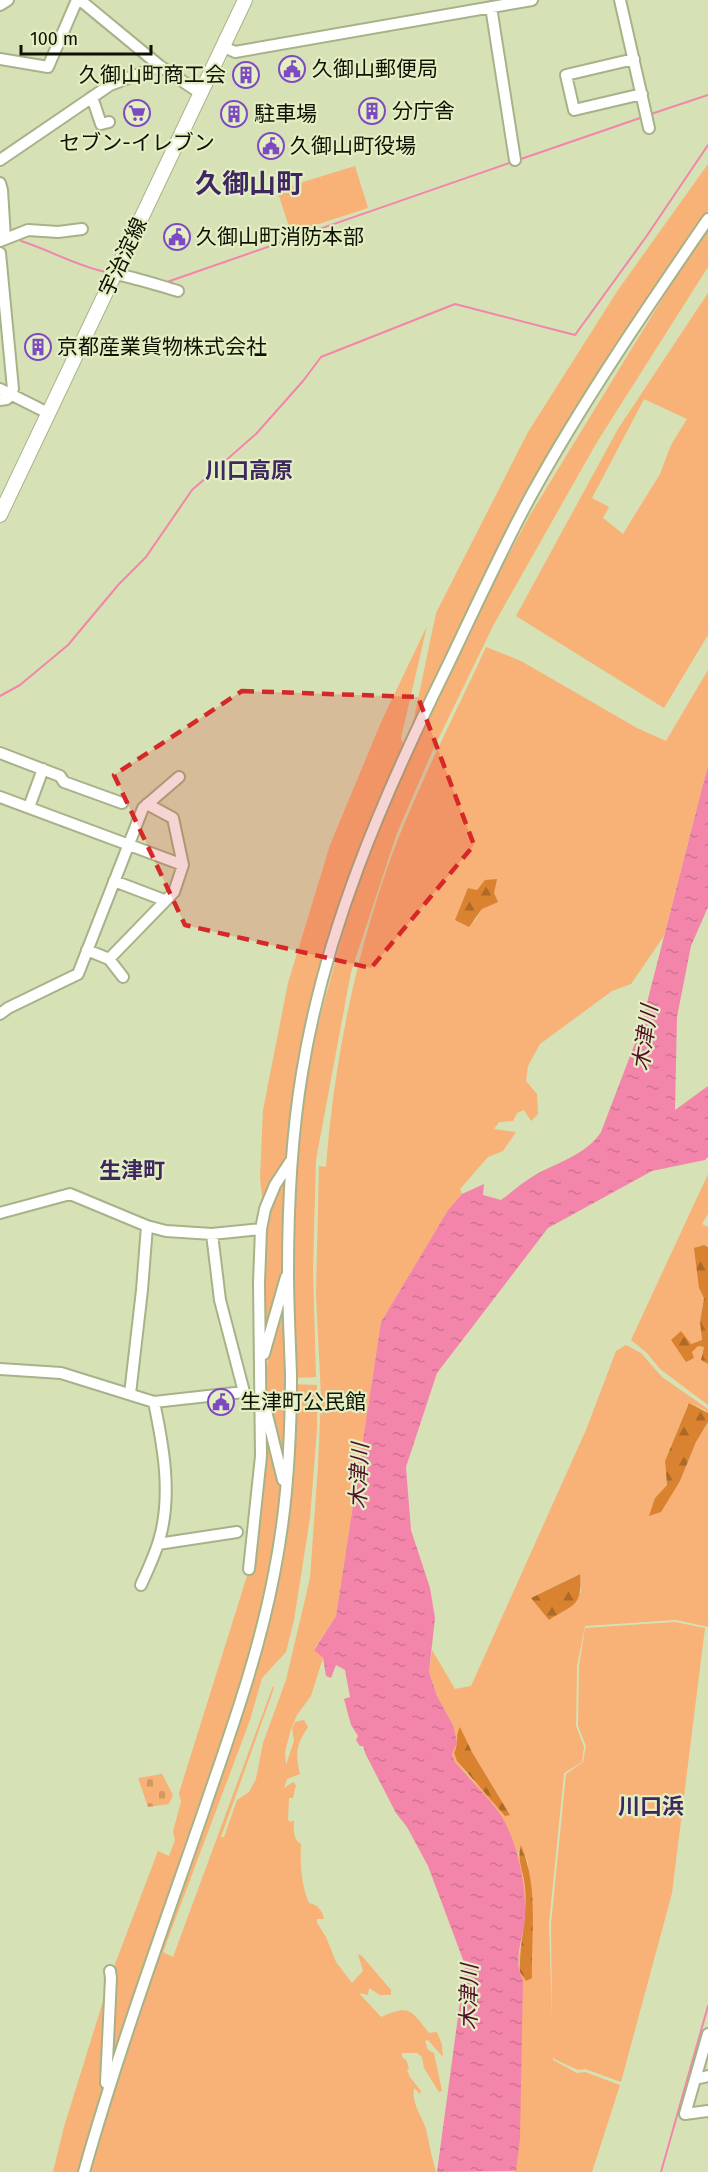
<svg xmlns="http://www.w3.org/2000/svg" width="708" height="2172" font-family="'Fira Sans','Noto Sans JP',sans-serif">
  <defs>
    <pattern id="forest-firs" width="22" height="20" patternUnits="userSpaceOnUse" patternTransform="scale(1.5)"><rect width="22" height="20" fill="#d98230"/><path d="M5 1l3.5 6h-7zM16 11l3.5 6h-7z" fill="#ae6927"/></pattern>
    <pattern id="cemetery-stones" width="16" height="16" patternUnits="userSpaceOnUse" patternTransform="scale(1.5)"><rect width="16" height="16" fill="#f8b176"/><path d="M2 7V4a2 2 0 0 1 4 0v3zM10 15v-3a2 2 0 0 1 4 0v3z" fill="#d39764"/></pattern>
    <pattern id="water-ripples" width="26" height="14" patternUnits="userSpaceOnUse" patternTransform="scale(1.5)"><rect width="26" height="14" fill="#f485aa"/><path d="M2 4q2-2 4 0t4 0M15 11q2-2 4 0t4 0" fill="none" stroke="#d07291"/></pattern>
  </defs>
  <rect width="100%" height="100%" fill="#d6e1b6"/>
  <path fill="#f8b176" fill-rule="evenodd" d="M708 164V211L672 263 527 493 412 728 436 613 528 432 618 290Z
    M355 166 368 208 291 233 277 190Z
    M708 224V267L597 442 494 624 432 752 397 833 351 972 316 1160 313 1269 316 1377 294 1378 291 1271 297 1162 307 1066 352 900 377 828 475 617 530 515Z
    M708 293V635L664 708 516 616 618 429ZM644 399 687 419 671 445 660 474 623 534 603 518 609 507 592 498Z
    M427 626 401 738 404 747 341 900 310 1001 285 1160 263 1206 260 1177 263 1110 288 983 330 845 382 720Z
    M486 647 521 661 637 728 666 741 708 670V765L664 936 631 984 612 991 540 1044 528 1066 526 1081 537 1094 538 1114 531 1121 524 1110 517 1113 513 1121 499 1122 494 1129 516 1132 503 1151 488 1157 460 1189 462 1194 448 1210 381 1322 336 1616 314 1649 323 1658 311 1696 297 1715 291 1729 285 1752 286 1765 294 1741 292 1728 295 1722 304 1720 308 1727C296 1745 295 1754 300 1774L287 1779 284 1788 293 1782 296 1785 293 1798H289L288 1820 291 1822 294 1820C294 1828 292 1839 301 1844 300 1863 301 1885 309 1903 318 1905 322 1910 324 1919H317V1923L326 1937 336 1962 352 1983 363 1971 358 1954 362 1956 391 1990V1995H380L369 1988 368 1995 359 1993 381 2017C410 2004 411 2010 429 2033L437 2032 442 2045 443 2057 428 2040 425 2041 428 2050 434 2053 442 2091 439 2092 424 2068 422 2057 417 2053H402V2057L406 2060 409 2068 407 2070 410 2077 421 2091 420 2094 414 2088C411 2103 422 2116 426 2129 429 2144 432 2158 436 2172H85L140 1997 242 1714 272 1601 292 1384 317 1385V1429L310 1518 294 1620 286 1652 262 1678 250 1720 163 1952 173 1957 273 1686 274 1688 221 1837H224L237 1800 249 1792 256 1779 263 1743 286 1680 310 1578 318 1466 321 1397 316 1294 319 1166 326 1167C334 1062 355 959 390 860 417 787 454 717 486 647ZM468 888 477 890 482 909 474 922Z
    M287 1172 281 1273 262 1348 264 1230 268 1213Z
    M708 1174V1214L702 1224 708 1227V1247L704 1245 699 1288 704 1298 700 1322 702 1340 691 1344 692 1352 698 1346 704 1347 701 1359 708 1364V1405L660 1369 647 1353 631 1340Z
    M284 1284 286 1378 284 1470 265 1385 268 1359Z
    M626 1345 641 1353 662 1377 708 1409V1413L705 1410 689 1403 665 1461 667 1485 655 1498 680 1481 696 1442 708 1422V1627L676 1620 585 1626 577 1666 576 1726 584 1747 582 1762 564 1773 549 1923 552 2018 551 1924 566 1774 583 1762 586 1746 578 1726 579 1666 585 1628 675 1622 705 1628 672 1893 621 2082 585 2069 578 2070 554 2059 553 2056V2060L577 2073 585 2072 620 2085 592 2172H515L519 1956 525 1918 521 1876 515 1848 455 1762 452 1754 453 1725 437 1696 429 1672 432 1650 455 1689 471 1686 586 1430 616 1351ZM579 1574 581 1593 531 1598ZM460 1728 472 1752 510 1815C491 1797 464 1777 454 1753L458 1745ZM521 1846 528 1863 532 1977 522 1934 527 1919 525 1886 518 1853Z
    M264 1417 282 1494 272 1569 256 1641 229 1729 165 1906 106 2080 112 1972 158 1851 169 1856 175 1840 173 1831 181 1802 179 1793 247 1576 252 1570Z
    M109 1982 100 2087 104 2091 79 2172H53L64 2127Z"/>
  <path fill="url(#forest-firs)" d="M497 879 494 893 498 902 482 909 469 927 455 920 468 888 477 890 485 880Z
    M704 1245 708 1247V1364L701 1360 704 1347 698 1346 692 1352 694 1358 686 1362 671 1340 681 1331 691 1344 702 1340 700 1322 704 1298 699 1288 694 1248Z
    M689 1403 708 1413V1422L696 1442 680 1481 661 1512 649 1516 655 1498 667 1485 665 1461Z
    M580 1574C582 1607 575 1603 549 1620L531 1598Z
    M460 1727 472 1752 510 1815 505 1816 457 1761 454 1753C459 1744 455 1736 460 1727Z
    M521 1845C539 1889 531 1931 532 1978L526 1981 520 1972C519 1943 528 1916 525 1887 524 1873 516 1859 521 1845Z"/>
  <path fill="url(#cemetery-stones)" d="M162 1774 173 1795 169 1804 148 1807 138 1778Z"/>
  <path fill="url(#water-ripples)" d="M708 765V907L691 946 677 1017 675 1110 708 1086V1157L705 1160 652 1171 548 1228 437 1373 406 1467 411 1530 430 1588 435 1618 429 1672 437 1696 453 1725 457 1743 452 1754 455 1762C469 1779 485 1794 498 1811 516 1836 527 1886 525 1917 524 1937 512 1960 523 1980L520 2138 516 2171 437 2172 465 1965 428 1866 407 1827 396 1813 366 1755 363 1746H360L356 1740 358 1736 351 1725 344 1699 350 1697 345 1670 336 1665 331 1678 326 1676 323 1658 314 1650 336 1616 381 1322 448 1210 462 1194 484 1184 483 1195 501 1200C512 1192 523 1182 535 1175 558 1162 586 1155 601 1132L640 1030Z"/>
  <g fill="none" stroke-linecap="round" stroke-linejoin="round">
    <path stroke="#f485aa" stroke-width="2" d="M651 114 708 95
      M518 160 643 117
      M21 241C50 250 76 266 106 272
      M167 282 512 162
      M0 696 20 685 68 645 119 584 146 557 192 490 256 434 303 381 321 357 455 304 575 335 646 237 708 145
      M661 2172 708 2006"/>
    <defs>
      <path id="minor" d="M80 0 160 66 200 93
        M620 0 649 128
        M0 5 8 0
        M491 7 515 160
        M224 47 235 52 532 0
        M0 59 48 67 77 0
        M634 59 566 75 574 110 642 94
        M92 97 101 124 109 122
        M0 160 110 85 160 66
        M0 183 2 190 5 238
        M0 241 28 230 58 232 82 229
        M0 253 13 389 7 399 0 400
        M115 274C137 278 157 285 178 291
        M0 389 48 413
        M0 753 60 776 64 782 122 803
        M0 797 183 865
        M29 807 43 769
        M114 881 164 900
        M87 950 109 959 123 977
        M109 959 174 892 183 865 173 818 147 804
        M0 1014 8 1008 78 974 143 808 179 777
        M0 1213 70 1194 147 1226 166 1231 212 1234 261 1229
        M212 1234 220 1300 244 1392
        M264 1354 286 1277
        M0 1369 61 1373 154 1402 244 1392
        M130 1394 142 1290 147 1226
        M266 1411 283 1480
        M158 1544 237 1532
        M249 1569 261 1456 259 1283 261 1229 265 1209 275 1185 290 1162
        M141 1585C148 1569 156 1553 160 1537 172 1493 163 1445 154 1402
        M708 2034 685 2114 708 2111
        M695 2079 708 2076
        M106 2083 111 1978 110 1971
        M84 2172C119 2048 164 1926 206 1804 232 1728 259 1653 274 1574 287 1510 291 1442 291 1376 290 1341 288 1306 288 1272 288 1205 291 1139 302 1073 325 931 382 799 445 671 474 611 501 550 533 492 585 398 647 308 708 219"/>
      <path id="major" d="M0 515 245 0"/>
    </defs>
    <use href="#minor" stroke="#a7b288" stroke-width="14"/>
    <use href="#major" stroke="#a7b288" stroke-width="16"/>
    <use href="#minor" stroke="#fff" stroke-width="10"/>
    <use href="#major" stroke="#fff" stroke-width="14"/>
  </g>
  <path fill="#d62828" fill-opacity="0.2" stroke="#d62828" stroke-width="4.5" stroke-dasharray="12 8" stroke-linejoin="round" d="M242 691 418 697 474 845 371 968 185 925 114 775Z"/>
  <defs>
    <symbol id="civic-ring" viewBox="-11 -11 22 22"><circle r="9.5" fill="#e3eec3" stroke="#7d4ac2" stroke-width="1.5"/><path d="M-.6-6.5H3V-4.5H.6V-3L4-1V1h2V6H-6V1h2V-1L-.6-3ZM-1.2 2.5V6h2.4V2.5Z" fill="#7d4ac2"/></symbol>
    <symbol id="building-ring" viewBox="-11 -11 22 22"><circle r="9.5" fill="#e3eec3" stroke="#7d4ac2" stroke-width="1.5"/><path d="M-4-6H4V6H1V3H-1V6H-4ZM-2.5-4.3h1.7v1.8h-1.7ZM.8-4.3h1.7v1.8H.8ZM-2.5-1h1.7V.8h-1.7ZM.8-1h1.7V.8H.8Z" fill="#7d4ac2"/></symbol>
    <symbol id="supermarket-ring" viewBox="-11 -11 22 22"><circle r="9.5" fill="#e3eec3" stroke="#7d4ac2" stroke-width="1.5"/><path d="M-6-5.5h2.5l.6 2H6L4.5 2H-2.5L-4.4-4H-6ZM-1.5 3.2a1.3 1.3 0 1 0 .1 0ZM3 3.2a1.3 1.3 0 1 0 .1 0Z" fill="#7d4ac2"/></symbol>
  </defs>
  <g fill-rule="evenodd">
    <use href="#civic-ring" x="277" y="54" width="30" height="30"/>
    <use href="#building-ring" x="231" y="60" width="30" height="30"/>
    <use href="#building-ring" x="357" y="96" width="30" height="30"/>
    <use href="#supermarket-ring" x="122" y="98" width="30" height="30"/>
    <use href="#building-ring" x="219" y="99" width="30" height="30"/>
    <use href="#civic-ring" x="256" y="131" width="30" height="30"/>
    <use href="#civic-ring" x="162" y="222" width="30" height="30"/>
    <use href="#building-ring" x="23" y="332" width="30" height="30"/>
    <use href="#civic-ring" x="206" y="1387" width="30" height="30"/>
  </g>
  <g text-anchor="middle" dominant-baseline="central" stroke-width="4.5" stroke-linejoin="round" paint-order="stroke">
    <g font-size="21" fill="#0e1103" stroke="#e3eec3" text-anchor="start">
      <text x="312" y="69">久御山郵便局</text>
      <text x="226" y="75" text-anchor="end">久御山町商工会</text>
      <text x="392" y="111">分庁舎</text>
      <text x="254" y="114">駐車場</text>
      <text x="137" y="143" text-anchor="middle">セブン-イレブン</text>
      <text x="290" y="146">久御山町役場</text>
      <text x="196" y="237">久御山町消防本部</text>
      <text x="57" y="347">京都産業貨物株式会社</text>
      <text x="240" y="1402">生津町公民館</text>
    </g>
    <g font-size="21" fill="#0e1103" stroke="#e3eec3">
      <text transform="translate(123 257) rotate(-65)">宇治淀線</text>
    </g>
    <g font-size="22" font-weight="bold" fill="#3e2660" stroke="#e3eec3">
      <text x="249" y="470">川口高原</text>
      <text x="132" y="1170">生津町</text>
      <text x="651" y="1806">川口浜</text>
    </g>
    <g font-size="22" font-style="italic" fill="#530e2c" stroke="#e3eec3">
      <text transform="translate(645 1038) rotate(-82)">木津川</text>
      <text transform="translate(359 1476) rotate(-88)">木津川</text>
      <text transform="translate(469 1997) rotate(-89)">木津川</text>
    </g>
    <g font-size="27" font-weight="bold" fill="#3e2660" stroke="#e3eec3">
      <text x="249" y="184">久御山町</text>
    </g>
  </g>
  <path d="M21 45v9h130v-9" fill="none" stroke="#0e1103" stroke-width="3"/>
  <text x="30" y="45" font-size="18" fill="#0e1103" stroke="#e3eec3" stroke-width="4.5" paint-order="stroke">100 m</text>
</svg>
